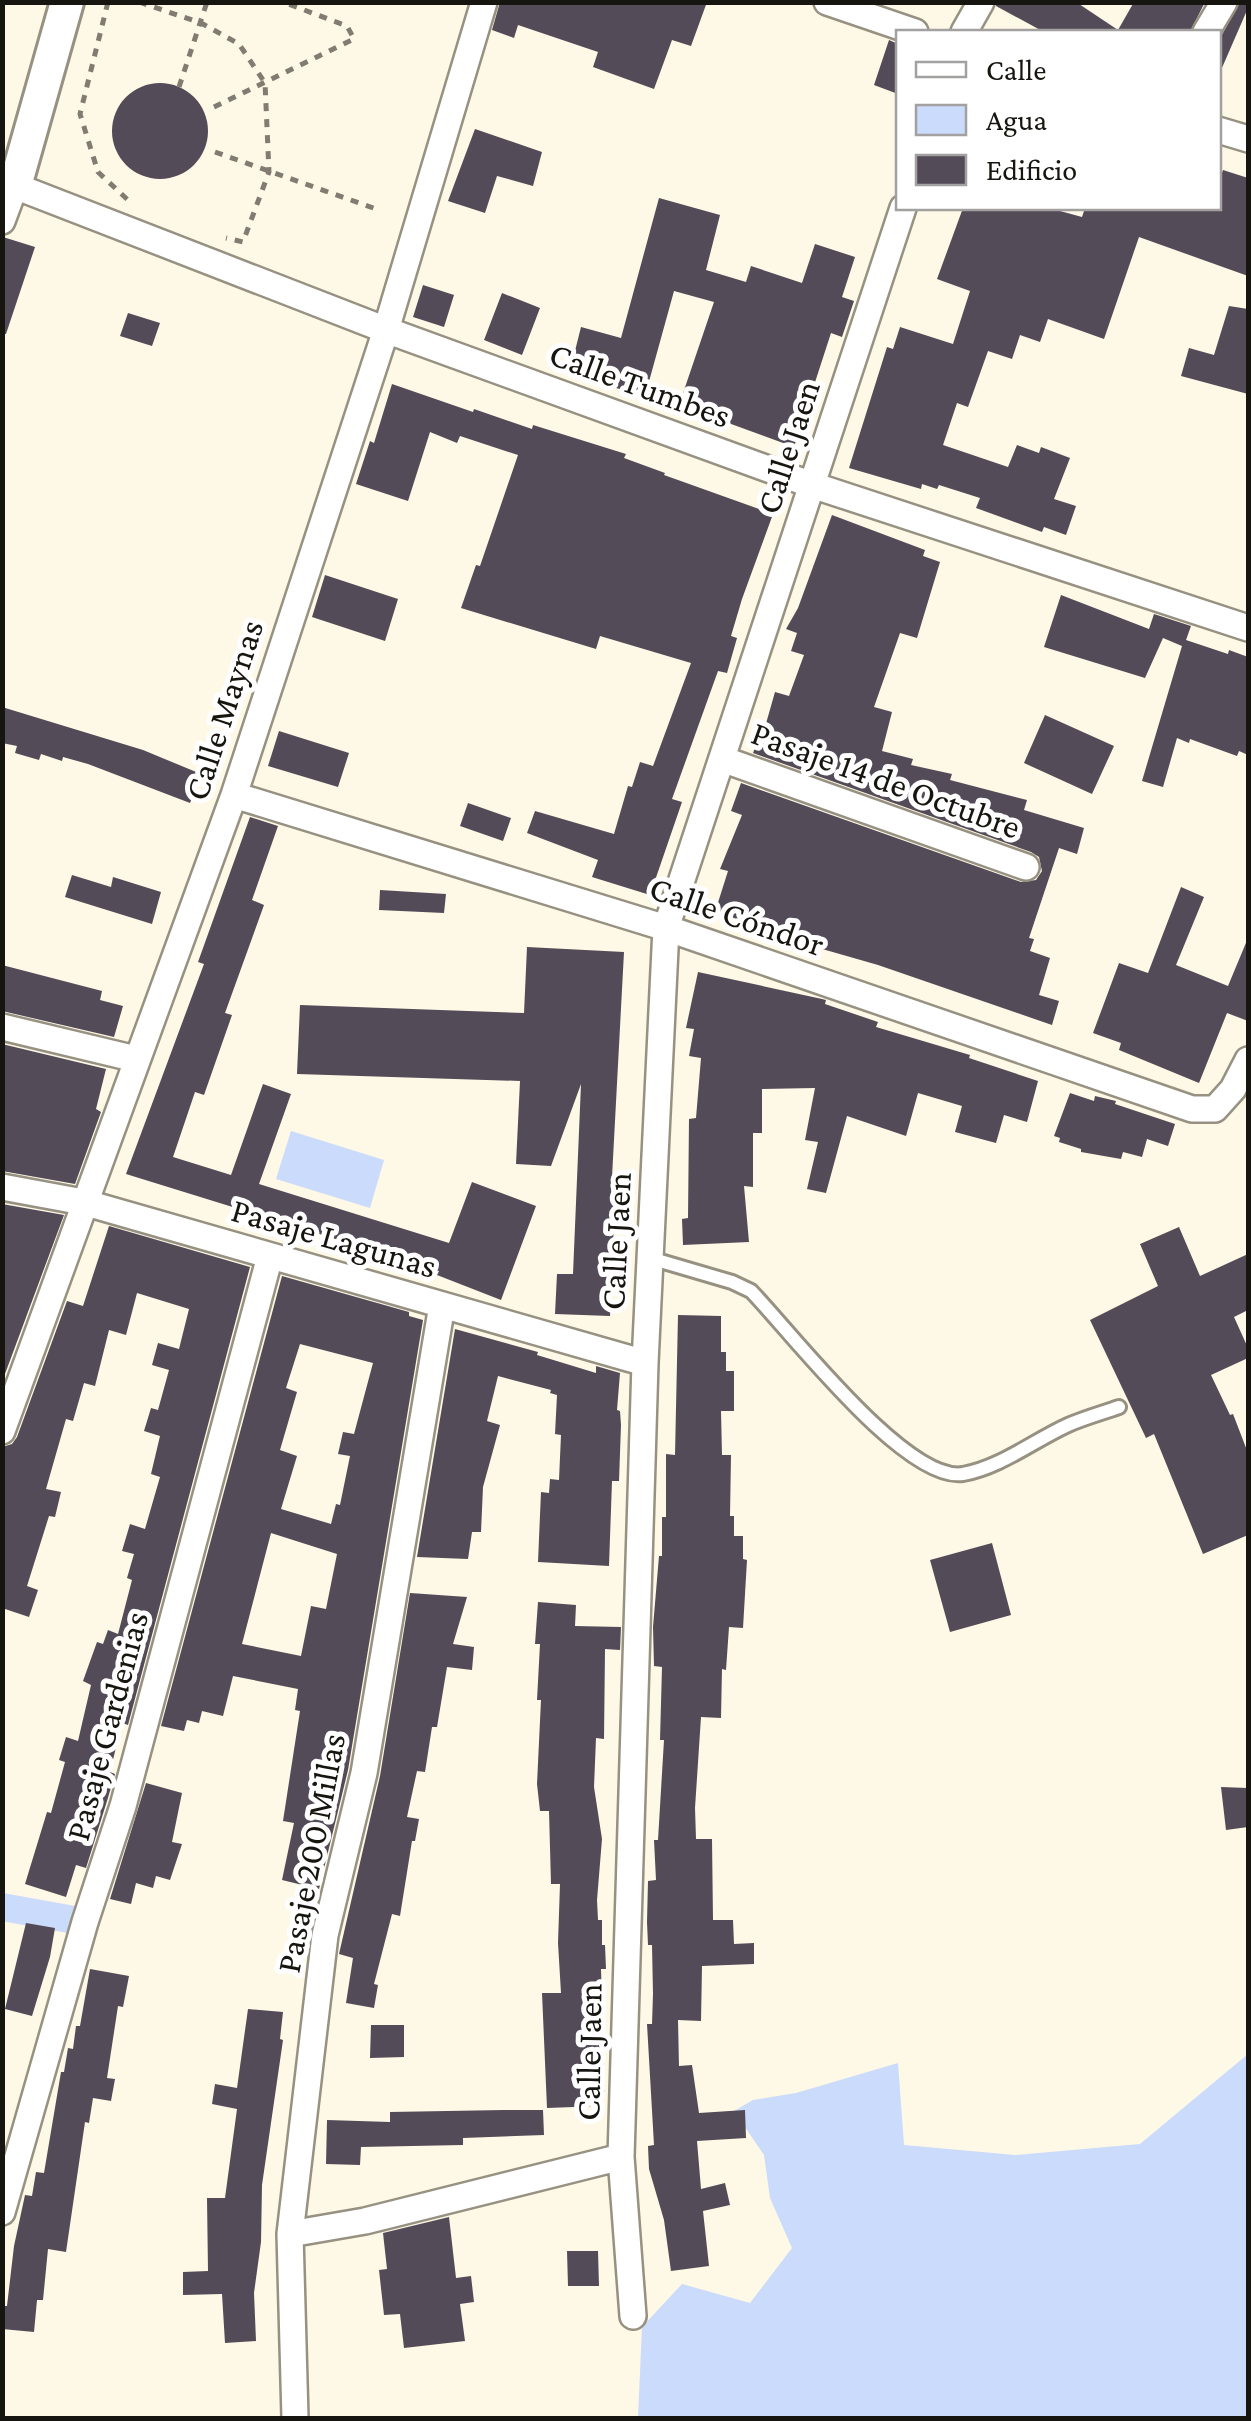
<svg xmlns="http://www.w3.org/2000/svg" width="1251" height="2421" font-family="'Crimson Pro',serif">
  <rect width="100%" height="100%" fill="#fef8e6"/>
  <path fill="#cbdbfb" d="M291 1131 384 1160 370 1208 276 1179Z
    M1248 2054V2418H638L642 2327 682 2284 750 2303 792 2248 770 2198 764 2155 734 2111 753 2100 796 2093 898 2063 904 2145 1015 2155 1140 2144Z"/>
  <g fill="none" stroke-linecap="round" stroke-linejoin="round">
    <path stroke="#cbdbfb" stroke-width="28" d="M2 1907 85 1922"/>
  </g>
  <path fill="#534b57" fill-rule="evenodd" d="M500 2H707L691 46 672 40 654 89 593 67 598 52 518 25 514 38 492 30Z
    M997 2H1076L1118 30 1134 2H1205L1190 32H1044L996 6Z
    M1240 2H1248V8L1218 77V42Z
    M889 40 898 44V94L874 85Z
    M112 131a48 48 0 1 1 96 0a48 48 0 1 1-96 0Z
    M475 129 542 152 533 186 497 176 485 213 448 201Z
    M1223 170 1248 178V276L1139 237 1104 339 1048 319 1040 342 1020 335 1012 359 988 351 968 407 957 403 943 445 1008 467 1017 445 1039 453 1041 447 1070 458 1054 499 1076 506 1066 535 1044 527 1042 532 976 508 980 498 939 485 937 489 922 484 921 489 849 468 887 347 893 349 900 327 953 344 970 291 937 279 963 208H1049L1082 217 1085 208H1218V184Z
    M659 198 720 215 706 270 746 282 751 266 802 283 815 244 855 257 842 297 854 301 842 337 831 333 794 447 679 405 714 302 674 291 645 396 569 375 581 327 621 338Z
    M3 237 35 247 6 334H2Z
    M423 285 454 295 444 327 413 317Z
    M502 293 540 308 522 355 484 340Z
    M1229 306 1248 309V394L1181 376 1189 348 1214 355Z
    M128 313 160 323 152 346 120 336Z
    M392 384 473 412 474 409 532 429 533 425 626 454 624 458 665 473 664 475 773 514 742 599 731 636 737 638 727 673 718 671 672 799 682 802 650 895 592 877 598 860 527 833 535 811 614 834 628 786 632 787 640 762 653 766 691 663 600 636 596 649 461 608 476 565 480 566 518 455 460 436 457 443 430 432 408 501 356 484 370 441 374 443Z
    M832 515 925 550 923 556 940 562 917 638 900 633 874 707 892 712 882 751 913 759 911 765 952 774 950 780 1027 800 1024 810 1084 828 1077 854 1059 848 1029 938 1034 939 1030 951 1050 958 1039 995 1059 1001 1052 1025 878 965 763 932 748 926 750 923 715 912 728 871 720 869 742 815 731 811 741 783 1021 882 1036 880 1042 871 1039 857 1031 852 753 753 758 740 761 741 775 692 789 696 804 655 791 651 797 633 786 629 798 608Z
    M325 575 398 599 385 641 312 617Z
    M1061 595 1149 629 1154 614 1191 626 1186 640 1228 654 1229 650 1248 657V755L1239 751 1237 756 1190 739 1189 743 1177 738 1163 787 1142 781 1182 646 1163 638 1145 678 1044 647Z
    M2 707 143 750 201 774 190 803 88 764 63 757 62 761 41 754 39 760 15 753 17 746 2 743Z
    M1045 715 1114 746 1092 794 1024 763Z
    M279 731 349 753 338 787 268 766Z
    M468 803 511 818 503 841 460 826Z
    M250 817 278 826 252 900 264 905 225 1013 232 1015 204 1095 195 1092 173 1157 231 1175 263 1084 291 1094 259 1184 449 1243 472 1182 536 1206 501 1300 437 1275 439 1271 126 1174 204 964 198 962Z
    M72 875 111 887 113 877 161 892 152 924 65 897Z
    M1181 887 1204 897 1176 965 1228 986 1248 938V1021L1227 1013 1199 1083 1119 1050 1121 1043 1093 1033 1119 963 1148 973Z
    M380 890 446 894 444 913 379 910Z
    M527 947 624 952 611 1196 615 1197 610 1316 555 1314 557 1274H573L581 1084 551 1166 516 1164 520 1081 297 1074 300 1005 524 1013Z
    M2 965 102 991 100 1000 123 1006 114 1037 2 1011Z
    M698 972 822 999 826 1000 825 1004 878 1022 876 1027 970 1055 969 1058 1038 1081 1027 1122 1004 1115 996 1143 955 1132 962 1106 918 1093 906 1136 847 1116 826 1193 807 1189 818 1142 805 1140 815 1088 762 1089V1133H753V1187L744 1186 749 1242 683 1245 682 1219 688 1218 689 1119 696 1118 701 1058 689 1056 694 1029 686 1028Z
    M2 1044 106 1069 96 1109 101 1112 75 1184 2 1171Z
    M1070 1093 1094 1101 1095 1096 1116 1101 1115 1104 1175 1124 1168 1146 1147 1139 1142 1157 1123 1152 1121 1159 1081 1152V1149L1059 1142 1060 1138 1054 1136Z
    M2 1204 64 1215 2 1382Z
    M109 1226 250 1267 128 1725 122 1723 110 1772 115 1774 107 1801 86 1868 76 1865 66 1897 25 1884 47 1812 51 1813 65 1762 59 1760 66 1737 78 1741 91 1685 83 1681 97 1642 103 1644 108 1630 118 1634 132 1580 127 1578 134 1554 122 1551 130 1524 145 1529 160 1477 151 1474 160 1436 144 1431 151 1408 158 1410 169 1370 152 1365 158 1343 179 1349 189 1309 137 1293 126 1335 109 1330 95 1386 84 1383 73 1421 66 1419 46 1489 61 1492 55 1517 49 1516 27 1586 38 1590 29 1617 2 1608V1447L12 1444 17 1437 67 1301 83 1306Z
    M1179 1227 1200 1276 1248 1254V1310L1234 1317 1248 1348V1358L1211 1375 1230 1415 1233 1414 1248 1453V1535L1203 1554 1154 1434 1146 1438 1090 1320 1158 1286 1140 1244Z
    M282 1276 409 1312V1316L423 1320 348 1770 319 1889 282 1880 294 1823 283 1821 300 1711 295 1710 298 1689 233 1676 223 1716 202 1711 199 1723 187 1720 184 1731 161 1726ZM300 1344 373 1363 354 1434 343 1432 338 1454 350 1456 340 1505 336 1504 331 1524 281 1509 297 1456 280 1450 297 1392 286 1388ZM271 1533 337 1554 326 1609 311 1606 301 1656 242 1644Z
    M678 1315 721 1316V1352H726V1371H734V1411H721L722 1455H731L730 1516H734V1536H743V1559L747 1560 743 1628 729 1627 726 1670 722 1669 721 1718 701 1717 695 1808 696 1839H712L713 1920H733L734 1944 754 1943V1964L702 1966 701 2021 678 2020 679 2066 692 2065 699 2113 745 2110 746 2138 697 2141 701 2189 725 2183 730 2205 703 2211 709 2266 671 2271 664 2220 649 2169 648 2146 654 2145 647 2024H652L653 1994 652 1945H648L647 1922 648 1881 656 1880 654 1840H658L664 1740H660L662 1667 654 1666 653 1627 659 1556H662V1517H666V1454L675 1455Z
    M455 1329 538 1352 537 1355 596 1373V1366L620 1373 617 1410 620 1411 621 1425 619 1481H612L609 1566 538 1562 541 1492 549 1493 550 1479 559 1480 561 1435 555 1434 557 1395 550 1393 551 1390 498 1376 487 1421 500 1425 483 1487 481 1532H472L468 1559 417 1557Z
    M992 1543 1011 1615 950 1632 930 1560Z
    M410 1593 467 1597 453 1644 474 1647 472 1670 447 1667 437 1727H432L425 1772 417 1771 407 1817 419 1819 415 1841H412L400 1916 392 1914 374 1984 378 1985 374 2008 346 2003 353 1958 339 1954 380 1776Z
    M538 1602 576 1605 575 1626 621 1627 620 1650 605 1649 604 1739 596 1738 594 1787 602 1839 597 1900 598 1920H602V1945H605L606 1969H601L605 2093H599L600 2106 547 2108 542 1993H561L558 1943 560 1884H551L549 1811H540L537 1784 541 1700H537L540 1644H535Z
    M146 1783 182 1793 172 1842 182 1844 170 1880 156 1876 153 1888 136 1883 131 1904 110 1899Z
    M1221 1787 1248 1788V1827L1226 1830Z
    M26 1923 55 1928 50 1957 32 2016 5 2009Z
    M90 1969 129 1976 123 2007 118 2006 107 2078 115 2079 111 2101 93 2098 89 2123 85 2122 66 2252 48 2249 43 2300H37L34 2332 2 2329V2306H7L14 2246 25 2195 32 2196 36 2172 44 2173 61 2072H64L68 2048 73 2049 76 2026H80Z
    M248 2009 283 2012 280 2039 283 2040 262 2185 261 2242 254 2293 256 2341 225 2343 222 2294 183 2295V2272L208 2271 207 2198H225L237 2109 212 2104 215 2084 237 2088Z
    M371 2025H404V2057L370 2058Z
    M504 2110H543L544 2135 463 2138V2145L361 2147 360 2165 326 2164 327 2120 390 2122V2112Z
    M449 2217 456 2278 471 2276 474 2302 460 2304 465 2341 404 2348 400 2314 384 2315 379 2270 387 2269 383 2233Z
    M567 2251H598L599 2286H568Z"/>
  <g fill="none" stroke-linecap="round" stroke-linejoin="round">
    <defs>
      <path id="service" d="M650 1258 732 1282 751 1291C790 1331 906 1483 963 1474 1001 1467 1033 1441 1068 1425 1084 1418 1102 1413 1119 1407"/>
      <path id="minor" d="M827 2 915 32
        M964 32 981 2
        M1206 32 1224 2
        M1218 130 1248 139
        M2 221 15 186 386 330 812 485 1248 628
        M722 759 1026 867
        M234 795 666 928 1192 1109H1215L1233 1089 1248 1060
        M2 1027 136 1059
        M2 1187 83 1202 645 1363
        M2 1431 234 795 386 330 484 2
        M2 2212 85 1922 123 1806 270 1256
        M290 2234 365 2221 621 2157
        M633 2316 621 2157 645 1363 666 928 903 208
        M295 2418 290 2234 325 1935 364 1773 442 1305"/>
      <path id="tertiary" d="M15 186 67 2"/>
    </defs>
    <use href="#service" stroke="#979182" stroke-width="18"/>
    <use href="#minor" stroke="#979182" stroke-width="30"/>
    <use href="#tertiary" stroke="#979182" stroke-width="38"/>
    <path stroke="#807c71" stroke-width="5" stroke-dasharray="8 8" stroke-linecap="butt" d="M108 2 80 114 98 172 129 201
      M139 2 201 23 239 44 265 83 269 172 243 242 226 238
      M179 87 207 2
      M214 107 354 39 347 26 283 2
      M215 152 379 210"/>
    <use href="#service" stroke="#fff" stroke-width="12"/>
    <use href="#minor" stroke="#fff" stroke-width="25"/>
    <use href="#tertiary" stroke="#fff" stroke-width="32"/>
  </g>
  <g text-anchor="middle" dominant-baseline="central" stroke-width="10" stroke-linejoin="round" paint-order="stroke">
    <g font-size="35" fill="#17150f" stroke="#fff">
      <text transform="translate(640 385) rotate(20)">Calle Tumbes</text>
      <text transform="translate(788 447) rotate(-72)">Calle Jaen</text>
      <text transform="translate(224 710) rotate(-72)">Calle Maynas</text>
      <text transform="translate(886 780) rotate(20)">Pasaje 14 de Octubre</text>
      <text transform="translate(737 916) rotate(19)">Calle Cóndor</text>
      <text transform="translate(334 1238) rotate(16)">Pasaje Lagunas</text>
      <text transform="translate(616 1241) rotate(-87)">Calle Jaen</text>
      <text transform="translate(107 1726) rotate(-75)">Pasaje Gardenias</text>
      <text transform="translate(311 1853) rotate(-79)">Pasaje 200 Millas</text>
      <text transform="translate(589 2052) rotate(-89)">Calle Jaen</text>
    </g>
  </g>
  <rect width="1251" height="2421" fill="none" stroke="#17150f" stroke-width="10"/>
  <rect x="896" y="30" width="325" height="180" fill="#ffffff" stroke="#a2a19f" stroke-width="2.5"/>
  <rect x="916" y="62" width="50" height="15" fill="#ffffff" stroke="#a2a19f" stroke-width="2.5"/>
  <text x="986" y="80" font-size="30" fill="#17150f">Calle</text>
  <rect x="916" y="105" width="50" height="30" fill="#cbdbfb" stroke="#a2a19f" stroke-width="2.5"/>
  <text x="986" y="130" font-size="30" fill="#17150f">Agua</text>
  <rect x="916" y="155" width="50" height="30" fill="#534b57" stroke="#a2a19f" stroke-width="2.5"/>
  <text x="986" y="180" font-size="30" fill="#17150f">Edificio</text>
</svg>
